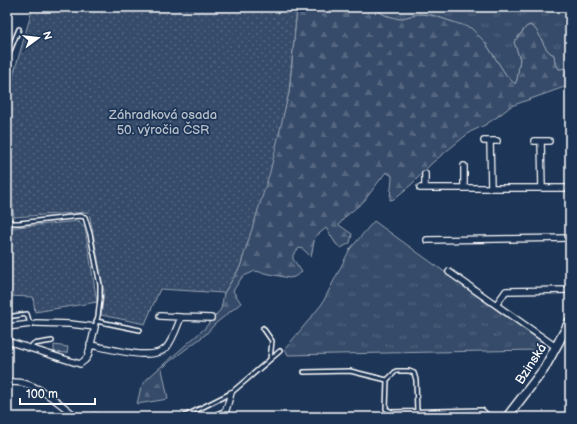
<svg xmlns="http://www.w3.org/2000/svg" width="577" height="424" font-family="'Balsamiq Sans',sans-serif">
  <defs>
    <pattern id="grass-tufts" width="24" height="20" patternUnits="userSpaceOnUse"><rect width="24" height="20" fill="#364b69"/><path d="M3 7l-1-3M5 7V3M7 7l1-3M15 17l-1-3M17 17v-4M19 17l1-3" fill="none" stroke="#546680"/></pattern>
    <pattern id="forest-firs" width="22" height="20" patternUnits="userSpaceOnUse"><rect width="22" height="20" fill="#364b69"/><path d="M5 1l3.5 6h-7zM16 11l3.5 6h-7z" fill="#546680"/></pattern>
    <pattern id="garden-dots" width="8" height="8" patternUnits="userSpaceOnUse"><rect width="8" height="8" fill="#364b69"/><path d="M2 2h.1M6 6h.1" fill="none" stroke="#546680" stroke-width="1.8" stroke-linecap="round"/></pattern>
  </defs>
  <rect width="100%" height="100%" fill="#1d3557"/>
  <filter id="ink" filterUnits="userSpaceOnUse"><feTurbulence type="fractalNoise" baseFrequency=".025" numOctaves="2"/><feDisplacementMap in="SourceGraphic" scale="8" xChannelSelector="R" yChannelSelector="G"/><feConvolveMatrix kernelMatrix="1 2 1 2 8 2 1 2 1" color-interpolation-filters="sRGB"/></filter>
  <g filter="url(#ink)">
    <path fill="url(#grass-tufts)" stroke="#9aa5b4" d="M370 7H570V68L559 69 555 63 554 55C541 50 542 30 530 25L526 27 514 42 520 59 517 80 515 84 506 75 485 42 453 22 432 15 418 14 399 19 385 15Z
      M374 221 543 343 536 350 288 355 285 349 322 304 350 249Z"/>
    <path fill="url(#forest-firs)" stroke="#9aa5b4" d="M297 7H370L385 15 399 19 418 14 432 15 471 28 485 42 506 75 515 84 517 80 520 59 514 42 526 27 530 25C542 30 541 50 554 55L555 63 559 69 570 68V85L511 106 500 115 485 125 470 132 432 163 412 184 394 199 390 200C390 192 392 184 392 176L386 172 364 201 345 217 339 225 352 234 350 243 341 248 336 244 326 228 315 237 311 257 303 249 299 248 293 255V259L302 272 294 277 289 278 255 271 242 277 233 291 241 303 215 324 205 335 170 361 162 369 168 399 137 404 141 387 148 378 204 329 221 309 224 293 240 267 289 93Z"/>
    <path fill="url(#garden-dots)" stroke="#9aa5b4" d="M33 7H297L289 92 270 172 240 267 224 293 160 289 145 324 101 315 104 292 89 212 14 217 7 173V97Z
      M79 221 85 228 97 302 35 312 33 297 7 296V228Z"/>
    <path fill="#364b69" stroke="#9aa5b4" d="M54 345 68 347 67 353 54 352Z"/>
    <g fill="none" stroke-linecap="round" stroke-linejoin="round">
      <defs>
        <path id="lane" d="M7 58 19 29
          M7 220 13 223H19L80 216 85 217 90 234 100 285V299L98 316 95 327
          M7 317 27 314 30 324
          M96 321 140 330
          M263 328 272 341 270 359
          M30 348 33 344 52 341
          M304 372 350 371 387 380 386 409 392 412
          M387 380 396 371H409L414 373 416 380 417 412
          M183 417 231 393 280 351
          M210 417 226 410
          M392 417V412L482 410 490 417"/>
        <path id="street" d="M484 141H497
          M490 141 491 188
          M534 141H549
          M541 141 542 188
          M425 187V174
          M420 188H570
          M464 188V166
          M427 240 570 238
          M449 272 556 347
          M496 305 506 291 570 290
          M160 316 181 317
          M7 327 31 324
          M7 341 80 364 85 360 88 356 95 327 70 324 36 323
          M90 345C109 348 152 362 166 348 173 340 177 327 181 317L211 318
          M7 382C12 382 18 382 23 383 43 388 61 405 77 417
          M95 417V416
          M224 417 231 393"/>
        <path id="secondary" d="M507 417 544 369 570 321"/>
      </defs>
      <use href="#lane" stroke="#fff" stroke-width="6"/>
      <use href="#street" stroke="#fff" stroke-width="8"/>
      <use href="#secondary" stroke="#fff" stroke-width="11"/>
      <use href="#lane" stroke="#1d3557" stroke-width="3"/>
      <use href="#street" stroke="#1d3557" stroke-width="5.5"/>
      <use href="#secondary" stroke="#1d3557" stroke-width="8"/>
    </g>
  </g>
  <g text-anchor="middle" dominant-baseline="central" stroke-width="3.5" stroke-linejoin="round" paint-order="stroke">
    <g font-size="13" fill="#b9c0ca" stroke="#1d3557">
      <text x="163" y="115">Záhradková osada<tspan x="163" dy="15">50. výročia ČSR</tspan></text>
    </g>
    <g font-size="13" fill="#fff" stroke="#1d3557">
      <text transform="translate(531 364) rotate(-57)">Bzinská</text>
    </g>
  </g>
  <rect width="577" height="424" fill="none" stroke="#1d3557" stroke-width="24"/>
  <rect x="12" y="12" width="553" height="400" fill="none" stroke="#fff" stroke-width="1.5" filter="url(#ink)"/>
  <g transform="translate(38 38) rotate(75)" stroke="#1d3557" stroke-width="3" paint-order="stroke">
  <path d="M0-3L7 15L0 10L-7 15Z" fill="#ffffff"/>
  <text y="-6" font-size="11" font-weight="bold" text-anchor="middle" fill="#ffffff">N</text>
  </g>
  <path d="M20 398v6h75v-6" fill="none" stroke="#ffffff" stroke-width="2"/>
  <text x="26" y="398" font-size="12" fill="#ffffff" stroke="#1d3557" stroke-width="3" paint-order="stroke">100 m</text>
</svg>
